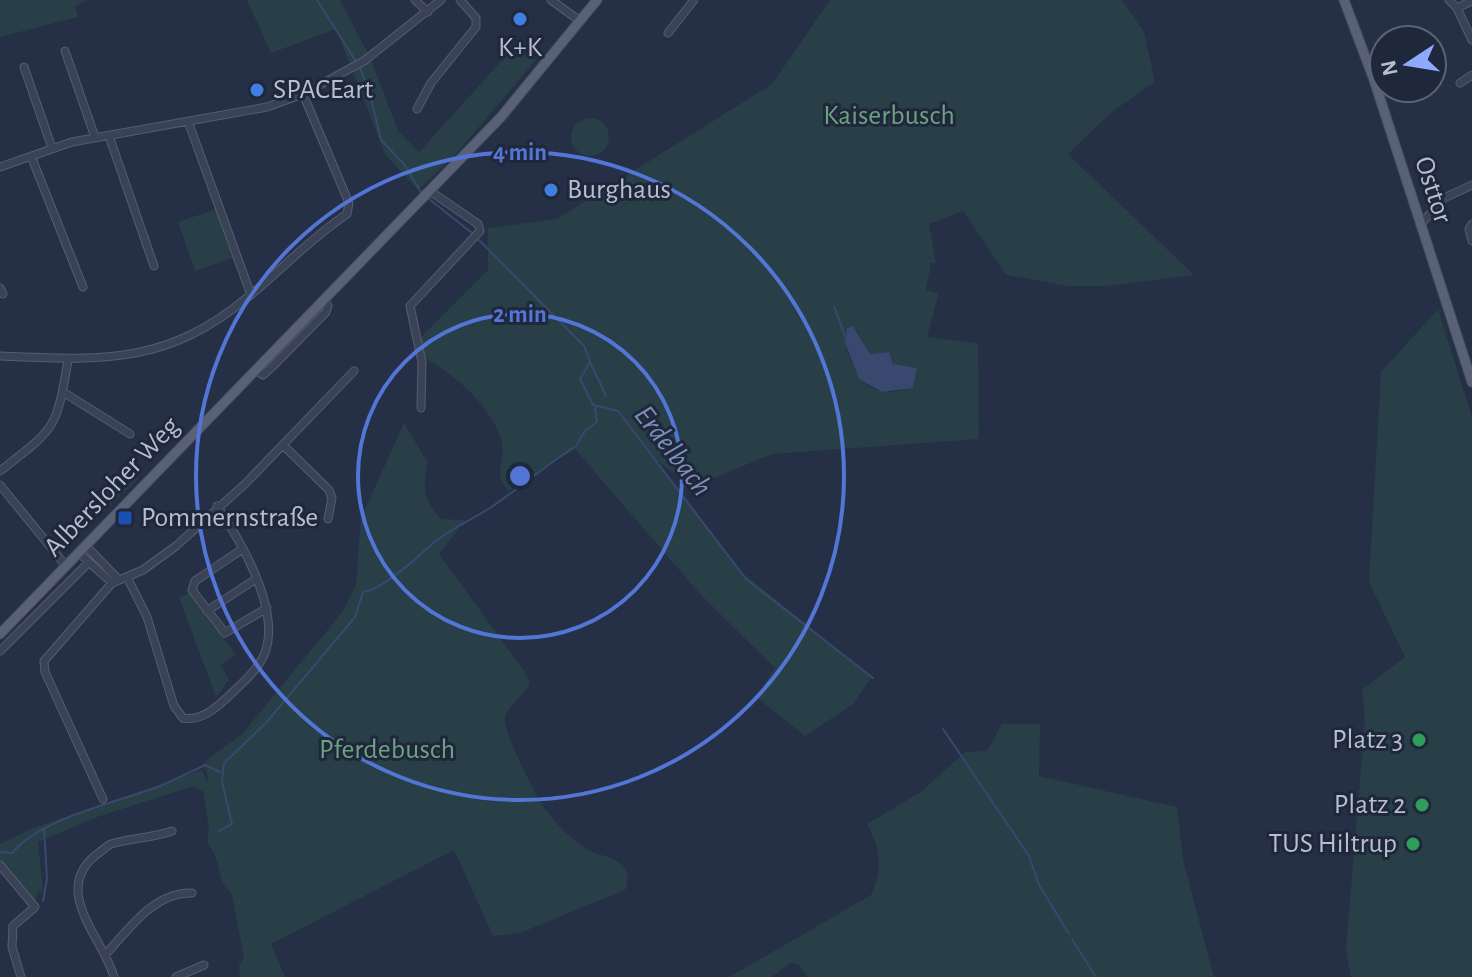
<svg xmlns="http://www.w3.org/2000/svg" width="1472" height="977" font-family="'Alegreya Sans',sans-serif">
  <rect width="100%" height="100%" fill="#252f46"/>
  <path fill="#283f47" fill-rule="evenodd" d="M0 0H87L75 7 78 17 0 37Z
    M247 0H340L370 57 398 131 419 152 512 49 536 60 455 155 418 190 385 154 336 29 271 53Z
    M830 0H1122L1144 32 1155 82 1113 111 1068 154 1194 275 1107 286H1067L1006 275 963 211 929 224 936 263H931L926 290 939 293 927 337 978 343 979 439 772 454 693 487 652 457 744 574 872 677 852 705 805 736 756 697 775 668 701 595 575 449 509 491C491 473 507 460 501 439 490 405 455 375 425 358L421 337 488 270V228L557 219 772 84ZM856 329 870 354 889 352 891 362 913 388 890 392 876 390 859 379 846 348 848 333Z
    M571 137a19 19 0 1 1 38 0a19 19 0 1 1-38 0Z
    M216 209 232 258 195 271 178 222Z
    M1438 309 1472 417V977H1351L1346 950 1365 721 1362 690 1405 657 1369 582 1381 372Z
    M404 423 428 463C422 488 424 500 441 519L465 520 439 554 525 672 530 683C524 696 507 706 505 718 503 731 536 797 545 809 555 823 570 838 585 848 595 855 610 855 619 863 628 870 630 880 625 890L520 933 493 936 454 850 271 944 285 977H240L239 965 244 958 232 895 223 884 216 858 207 841 209 828 203 792 194 786 100 816 38 842 43 890 37 894 35 903 7 866 0 864V844L33 828 202 770 207 782 209 779 203 763 242 734 343 611 356 585 361 518Z
    M133 471 138 478 135 482 94 520 88 518 101 495Z
    M191 592 236 655 221 665 229 680 216 697 179 598Z
    M1002 724H1040L1039 776 1177 807 1183 860 1214 977H807L799 965 790 963 772 977H729L871 895C883 867 881 850 867 824L921 792 965 752 987 751Z"/>
  <path fill="#38486e" d="M853 326 870 354 889 352 893 364 917 368 913 388 882 392 859 379 845 343 847 328Z"/>
  <g fill="none" stroke-linecap="round" stroke-linejoin="round">
    <path stroke="#38486e" stroke-width="2" d="M317 0 357 63
      M360 68 369 90 381 140 404 164 421 192
      M429 199 472 233
      M479 240 584 346 590 362 580 379 593 405 618 411 746 579 873 678
      M834 306 846 339
      M590 362 606 396
      M943 729 1029 856 1039 885 1069 934
      M219 831 232 824 222 782 224 763 266 723 355 617 363 592C381 590 418 557 432 544 450 529 471 520 490 508 520 488 546 465 576 446L585 431 597 422 595 408
      M0 852 12 853C42 817 116 803 160 786 175 780 190 772 205 765L220 772
      M43 901 47 879 44 828
      M1072 939 1096 977"/>
    <defs>
      <path id="minor" d="M415 0 428 12
        M551 0 580 21
        M1449 0 1457 8 1472 1
        M1457 8 1472 40
        M668 33 694 0
        M65 51 95 137
        M24 67 52 148
        M1460 83 1472 75
        M417 109 431 83 476 27V18L460 0
        M189 124 251 295
        M109 136 154 266
        M31 156 83 287
        M0 167 72 142 267 107 303 94 364 61 441 0
        M1421 224 1444 198 1472 185
        M1472 224 1469 229 1472 241
        M0 288 3 294
        M0 356C101 360 165 366 248 297 281 270 311 238 347 214L349 203 303 94
        M256 370 263 375 272 367 326 312 328 306 324 300
        M63 392 130 434
        M421 408 422 362 410 306 480 231 478 224 430 191
        M283 445 329 490 332 498 328 519
        M0 471C56 427 56 431 68 360
        M0 485 66 566
        M86 546 117 578
        M241 550 195 581 192 590 225 633 267 608
        M79 553 112 583
        M128 579 147 617 174 706 183 718C202 722 218 706 231 694 244 681 260 668 266 650 279 607 241 541 217 506
        M112 583 143 570 176 546 245 484 354 371
        M207 611 256 579
        M0 651 88 563
        M103 799 45 672 44 661 112 583
        M0 865 35 907 13 926 12 947 21 977
        M106 954C130 928 154 892 192 893
        M114 977C103 938 51 891 96 855 101 852 106 846 111 844 131 838 153 838 172 831
        M176 977 204 965"/>
      <path id="major" d="M1344 0 1374 80 1472 382
        M0 634 501 117 597 0"/>
    </defs>
    <use href="#minor" stroke="#565d70" stroke-width="9"/>
    <use href="#major" stroke="#444b5f" stroke-width="11"/>
    <use href="#minor" stroke="#3a4255" stroke-width="7"/>
    <use href="#major" stroke="#586175" stroke-width="9"/>
  </g>
  <g fill="none" stroke="#5375d5" stroke-width="4">
    <circle cx="520" cy="476" r="162"/>
    <circle cx="520" cy="476" r="324"/>
  </g>
  <g fill="#3f7fe0" stroke="#1f273b" stroke-width="3">
    <circle cx="520" cy="19" r="8"/>
    <circle cx="257" cy="90" r="8"/>
    <circle cx="551" cy="190" r="8"/>
  </g>
  <rect fill="#1a4fb4" stroke="#1f273b" stroke-width="3" x="117" y="510" width="16" height="16" rx="4"/>
  <g fill="#2e9e5b" stroke="#1f273b" stroke-width="3">
    <circle cx="1419" cy="740" r="8"/>
    <circle cx="1422" cy="805" r="8"/>
    <circle cx="1413" cy="844" r="8"/>
  </g>
  <g text-anchor="middle" dominant-baseline="central" stroke-width="6" stroke-linejoin="round" paint-order="stroke">
    <g font-size="28" fill="#b8becf" stroke="#1f273b" text-anchor="start">
      <text x="520" y="48" text-anchor="middle">K+K</text>
      <text x="273" y="90">SPACEart</text>
      <text x="567" y="190">Burghaus</text>
      <text x="141" y="518">Pommernstraße</text>
      <text x="1403" y="740" text-anchor="end">Platz 3</text>
      <text x="1406" y="805" text-anchor="end">Platz 2</text>
      <text x="1397" y="844" text-anchor="end">TUS Hiltrup</text>
    </g>
    <g font-size="28" fill="#6da180" stroke="#1f273b">
      <text x="889" y="116">Kaiserbusch</text>
      <text x="387" y="750">Pferdebusch</text>
    </g>
    <g font-size="28" fill="#b8becf" stroke="#1f273b">
      <text transform="translate(1433 190) rotate(72)">Osttor</text>
      <text transform="translate(112 487) rotate(-46)">Albersloher Weg</text>
    </g>
    <g font-size="30" font-style="italic" fill="#7d8eb8" stroke="#1f273b">
      <text transform="translate(673 451) rotate(52)">Erdelbach</text>
    </g>
  </g>
  <circle cx="520" cy="476" r="12" fill="#5375d5" stroke="#1f273b" stroke-width="4"/>
  <g font-size="24" text-anchor="middle" font-weight="bold" fill="#5375d5" stroke="#1f273b" stroke-width="6" stroke-linejoin="round" paint-order="stroke">
    <text x="520" y="160">4 min</text>
    <text x="520" y="322">2 min</text>
  </g>
  <g transform="translate(1408 64) rotate(258)"><circle r="38" fill="#1f273b" stroke="#5c6376" stroke-width="2"/>
  <path d="M0-6L14 30L0 20L-14 30Z" fill="#8daaff"/>
  <text y="-12" font-size="22" font-weight="bold" text-anchor="middle" fill="#b8becf">N</text>
  </g>
</svg>
